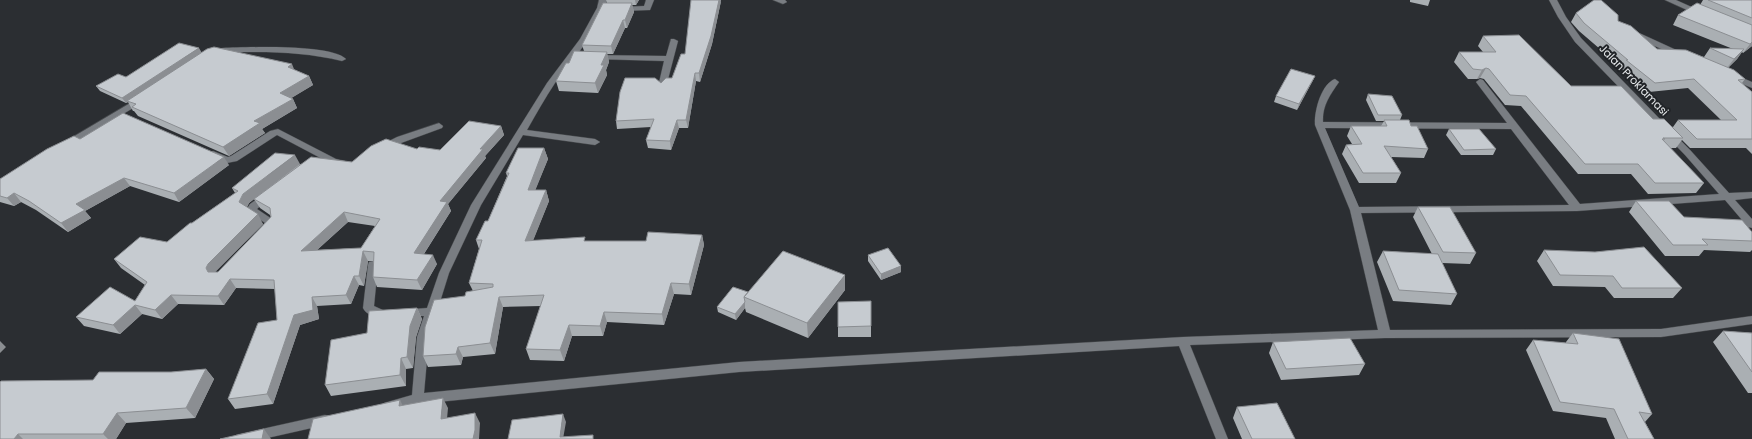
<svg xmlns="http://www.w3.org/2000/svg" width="1752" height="439" font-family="Poppins,sans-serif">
  <rect width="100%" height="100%" fill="#2b2e32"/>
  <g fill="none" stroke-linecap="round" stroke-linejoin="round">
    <defs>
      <path id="minor" d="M599 0H607C599 32 574 57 555 83 545 98 536 114 527 130L595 139 600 142 595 145 523 135 481 205 449 273 429 337 424 393 739 362 1183 337 1378 330 1350 210 1315 125C1314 112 1321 84 1335 79L1339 82C1330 95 1322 106 1323 122L1507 123 1476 82 1480 79 1483 80 1580 204 1719 194 1685 155 1575 42 1558 17 1549 0H1557L1566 17 1581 38 1691 151 1729 193 1752 192V198L1735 200 1752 219V228L1748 227 1725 200 1577 211 1361 213 1390 330 1661 329 1752 316V324L1661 337 1385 338 1190 345 1228 439H1216L1179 346 739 372 418 404 388 411 384 409 382 406 384 403 412 395 417 337 424 316H401L399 313 401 310 427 308 439 273 471 205 547 83 580 39 597 8ZM1325 128 1511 129 1569 205 1359 207Z
        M646 0H654L650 10 621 11 617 9 621 7 644 6Z
        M773 0H785L787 2 783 4Z
        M1665 0H1676L1705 13 1701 15H1698Z
        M1631 32H1637L1685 54 1681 56H1678L1631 36Z
        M671 39H674L678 41 666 87 662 90 658 87 664 61 594 59 590 57 594 55 666 56Z
        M223 48C247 47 331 44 346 59L342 61C313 54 285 52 255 52 240 52 226 52 212 55L208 53Z
        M1731 73 1752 82V88L1728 78 1727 76Z
        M142 96 146 99 145 101 69 146 66 147 61 144Z
        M439 123 443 126 442 128 382 150 377 147 397 137Z
        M278 129 336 159 345 161 347 163 342 166 330 163 277 135 237 161 227 163 210 156 208 154 213 151 228 157 231 156 270 131Z
        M267 192 272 195 257 209 275 221C275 227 271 233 265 234L260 231 265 223 246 210 250 204Z
        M373 261 377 262 378 265 374 306 387 312 389 315 387 318C380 320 366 315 363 308L368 265 369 262Z
        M325 415 329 416 331 420 329 424 325 425 263 439H234L236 435 240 434Z"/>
    </defs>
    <use href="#minor" stroke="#46494c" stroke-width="1"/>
    <use href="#minor" fill="#797d82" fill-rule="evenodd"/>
  </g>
  <path fill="#aaafb3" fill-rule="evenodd" d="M606 0H639L636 5H632L634 12 627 28H625L613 54H607L609 62 606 70 607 75 598 93 559 91 556 81 569 63 584 51 582 45 607 3Z
    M1410 0H1430L1428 6 1410 2Z
    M1703 0H1752V46L1743 53 1742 52 1737 59 1728 68 1745 79 1742 83 1752 92V154L1746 148H1690L1682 140 1676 148H1670L1704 183 1696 193 1648 194 1631 174H1578L1521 106 1505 105 1484 79 1480 78 1477 79H1468L1454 62 1459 52H1483L1478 46 1483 36 1571 86 1673 127 1678 120H1721L1688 88 1649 92 1620 68 1621 67 1579 31 1571 22 1576 13 1618 21 1657 49 1704 57 1710 48 1733 49 1673 25 1678 15 1700 5Z
    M721 1 712 44 700 82 696 81 688 128H679L671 150 648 148 646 140 651 127 617 129 616 121 661 83 672 78 685 54Z
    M202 52 295 70 309 76 313 85 291 98 293 99 297 108 262 129 265 133 229 156 138 116 134 111H133L128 102 126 103 100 91 96 86 126 77Z
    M1315 76 1312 82 1297 110 1274 102 1276 96Z
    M1368 94 1402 115 1400 120 1411 126 1428 149 1424 158 1391 157 1401 173 1396 183H1359L1342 154 1346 145 1352 144 1347 136 1351 126H1381L1384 121H1376L1366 100Z
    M501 126 504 135 485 156 486 158 448 204 451 211 424 254 437 264 422 290 377 287 373 277V261H368L364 286 359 285 351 304 317 306 319 319 300 325 273 404 235 409 228 399 277 320 275 289 236 288 224 305 178 304 162 319 142 314 120 334 84 326 76 317 135 301 145 285 121 268 114 259 167 242 192 223 235 193 232 188 300 164 352 162 417 149 440 150ZM254 199 260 208 270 215 271 217 218 272H215L263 224 247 207 249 203ZM348 222 375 226 361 248 317 250Z
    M1449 129 1496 149 1493 155H1461L1446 135Z
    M80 139 229 165 179 202 130 186 85 211 91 218 68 232 36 210 21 202 14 206 0 202V179Z
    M544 148 548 159 535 190H546L549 201 533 240 586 241H646L702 235 704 245 691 295 674 294 664 325 607 322 603 336H572L564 361 530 360 526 349 541 306 503 307 495 354 463 357 461 365 428 367 423 356 465 296 473 291 469 283 479 249 476 240 488 221 507 176 506 173Z
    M1636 201 1684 217 1752 232V250L1750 252 1704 250 1699 256H1665L1629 212Z
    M1418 207 1476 253 1470 264 1442 263 1457 294 1451 305 1393 301 1377 262 1383 251 1432 254 1413 217Z
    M1544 250 1682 288 1673 298H1614L1605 287 1553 286 1537 261Z
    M868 255 901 272 881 280 868 261Z
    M845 290 808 338 746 312 745 308 736 320 718 312 717 307 748 292Z
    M871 301V337H838V327Z
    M417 308 422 319 416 337 413 368 406 369V386L331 396 325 385 367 333Z
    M1723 331 1752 333V393H1748L1713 342Z
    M1573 333 1652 414 1645 422 1654 439H1615L1606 418 1553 411 1526 350 1533 340 1566 343V342Z
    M1273 342 1365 364 1359 375 1281 380 1269 353Z
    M206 369 214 379 195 418 126 423 116 439H0L93 380Z
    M1237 407 1295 439H1242L1233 418Z"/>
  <path fill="#8b8e92" d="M635 0H639L636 5Z
    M719 0H721V1L712 44 700 82 699 73Z
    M632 3 634 12 627 28 625 20Z
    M623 20 625 28 613 54 611 46Z
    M1752 42V46L1743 53 1750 44Z
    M199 48 202 53 127 101 128 102 126 103 122 98Z
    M1744 49 1737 59 1726 69 1734 59Z
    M607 52 609 62 606 70 607 75 598 93 595 83 601 65Z
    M292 64 296 74 288 67Z
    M1486 68 1480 78 1477 79 1482 70Z
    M695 73 696 81 688 128 686 120Z
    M309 76 313 85 285 102 280 93Z
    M1315 76 1312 82 1297 110 1299 104Z
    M293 99 297 108 262 129 265 133 229 156 223 147 254 121Z
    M677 120 679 128 671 150 670 141Z
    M501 126 504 135 485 156 486 158 448 204 451 211 418 263 414 253 440 201 480 149Z
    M544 148 548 159 531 201 528 190Z
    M295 155 300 164 249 203 245 211 239 202 243 194Z
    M224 157 229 165 179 202 174 193Z
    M124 178 130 186 85 211 91 218 68 232 61 223 76 204Z
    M546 190 549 201 529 251 525 241Z
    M14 193 21 202 14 206 7 198Z
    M344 212 348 222 306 260 301 251Z
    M258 214 263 224 214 273 208 272 206 268 208 264Z
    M702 235 704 245 691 295 689 284Z
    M363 251 368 261 364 286 359 276Z
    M433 255 437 264 422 290 417 280Z
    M901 266V272L881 280V274Z
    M845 275V290L808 338 807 323Z
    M354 276 359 285 351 304 346 295Z
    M230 279 236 288 224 305 218 296Z
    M671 283 674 294 664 325 662 314Z
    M171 295 178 304 162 319 155 310Z
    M312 297 317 306 319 319 300 325 273 404 267 394 294 315Z
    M499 297 503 307 495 354 490 343Z
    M745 302V308L736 320 735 314Z
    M135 305 142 314 120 334 113 325Z
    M417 308 422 319 416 337 413 368 407 357 410 326Z
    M604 312 607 322 603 336 600 326Z
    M569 325 572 336 564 361 560 350Z
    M0 341 6 347 0 353Z
    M458 347 463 357 461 365 456 354Z
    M401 358 406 369V386L400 375Z
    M206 369 214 379 195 418 186 408Z
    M443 398 448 408 446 430 441 419Z
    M400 400 405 410 399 406Z
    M117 413 126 423 116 439H108L103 434Z
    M475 413 480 423 479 439H473Z
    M563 414 566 422 563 439 560 437Z
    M264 429 271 439H262Z
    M18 434 23 439H14Z"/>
  <path fill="#c6cbd0" stroke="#8b8e92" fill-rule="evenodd" d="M691 0H719L711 36 699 73H695L686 120H677L670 141 646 140 654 119 616 121 620 92 625 78H655L661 83 666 78H672L681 54H685Z
    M1594 0H1601L1618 15V21L1631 26 1657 49 1686 50 1734 70 1745 79 1738 80 1752 92V139H1697L1678 120H1737L1694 79 1655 83 1626 60H1628L1584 23 1576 13Z
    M1708 0H1752V18Z
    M603 3H632L625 20H623L611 46 582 45Z
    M1697 3 1752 25V42L1750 44 1678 15Z
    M1519 35 1571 86H1621L1653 119H1664L1683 138H1663L1665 139H1662L1704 183H1655L1638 164H1585L1526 96 1510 95 1489 69 1486 68 1482 70 1473 69 1459 52H1496L1483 36Z
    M179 43 199 48 122 98 96 86 118 74 126 77Z
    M214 47 292 64 288 67 309 76 280 93 293 99 254 121 260 123 223 147 132 107 136 104 127 101 207 49Z
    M1710 48 1744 49 1734 59Z
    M574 51 607 52 601 65H604L595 83 556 81 566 63H569Z
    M1291 69 1315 76 1299 104 1276 96Z
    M1368 94 1392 96 1402 115H1378Z
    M123 113 224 157 174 193 124 178 76 204 85 210 61 223 29 201 14 193 7 198 0 196V179L47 149 74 136 80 139Z
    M1384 120H1409L1411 126H1417L1428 149 1384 146 1401 173H1363L1346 145 1362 144 1351 126H1387Z
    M469 121 501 126 480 149H483L440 201 447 202 414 253 433 255 417 280 373 277 374 252 363 251 359 276H354L346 295 312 297 313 310 294 315 267 394 228 399 258 323 277 320 274 280 230 279 218 296 171 295 155 310 135 305 113 325 76 317 110 287 135 301 147 282 114 259 140 237 167 242 190 223H192L238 191 232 188 275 153 295 155 243 194 239 202 258 214 208 264 206 268 208 272H218L271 217 270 208 254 199 311 157 352 162 371 146 386 139 417 149 419 147 440 150ZM344 212 380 219 361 248 301 251Z
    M1449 129H1479L1496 149 1464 150Z
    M518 148H544L528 190H546L525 241 585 237 584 241H646L648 232 702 235 689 284 671 283 662 314 604 312 600 326 569 325 560 350 526 349 544 295 499 297 490 343 458 347 456 354 423 356 425 327 434 300 465 296 466 292 493 287V284L469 283 482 240H476L485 221H488L509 173H506Z
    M1636 201H1669L1684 217 1742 220 1752 232V241L1702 239 1708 245H1673Z
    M1418 207H1450L1476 253 1443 252Z
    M1644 247 1682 288H1622L1613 276 1560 275 1544 250 1595 252Z
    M888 248 901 266 881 274 868 255Z
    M783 251 845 275 807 323 744 297Z
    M1383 251 1438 254 1457 294 1399 290Z
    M733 287 748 292 744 297 745 302 735 314 717 307Z
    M871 301V326L838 327V302Z
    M417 308 410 326 407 357 401 358 400 375 325 385 331 340 367 333 369 311Z
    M1723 331 1752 333V372Z
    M1573 333 1619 339 1652 414 1639 412 1654 439H1628L1614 409 1560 402 1533 340 1578 344Z
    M1350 338 1365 364 1286 369 1273 342Z
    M206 369 186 408 117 413 103 434H18L14 439H0V382L1 381 93 380 99 372H171Z
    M443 398 441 419 475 413V430L473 439H308L313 419 400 400 399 406Z
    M1277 403 1295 439H1252L1237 407Z
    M563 414 560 437 593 435V439H508L512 420Z
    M264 429 262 439H220Z"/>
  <g text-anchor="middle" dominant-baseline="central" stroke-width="4" stroke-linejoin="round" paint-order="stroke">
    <g font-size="11" fill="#e6e9eb" stroke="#212428">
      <text transform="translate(1634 80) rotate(46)">Jalan Proklamasi</text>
    </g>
  </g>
</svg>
